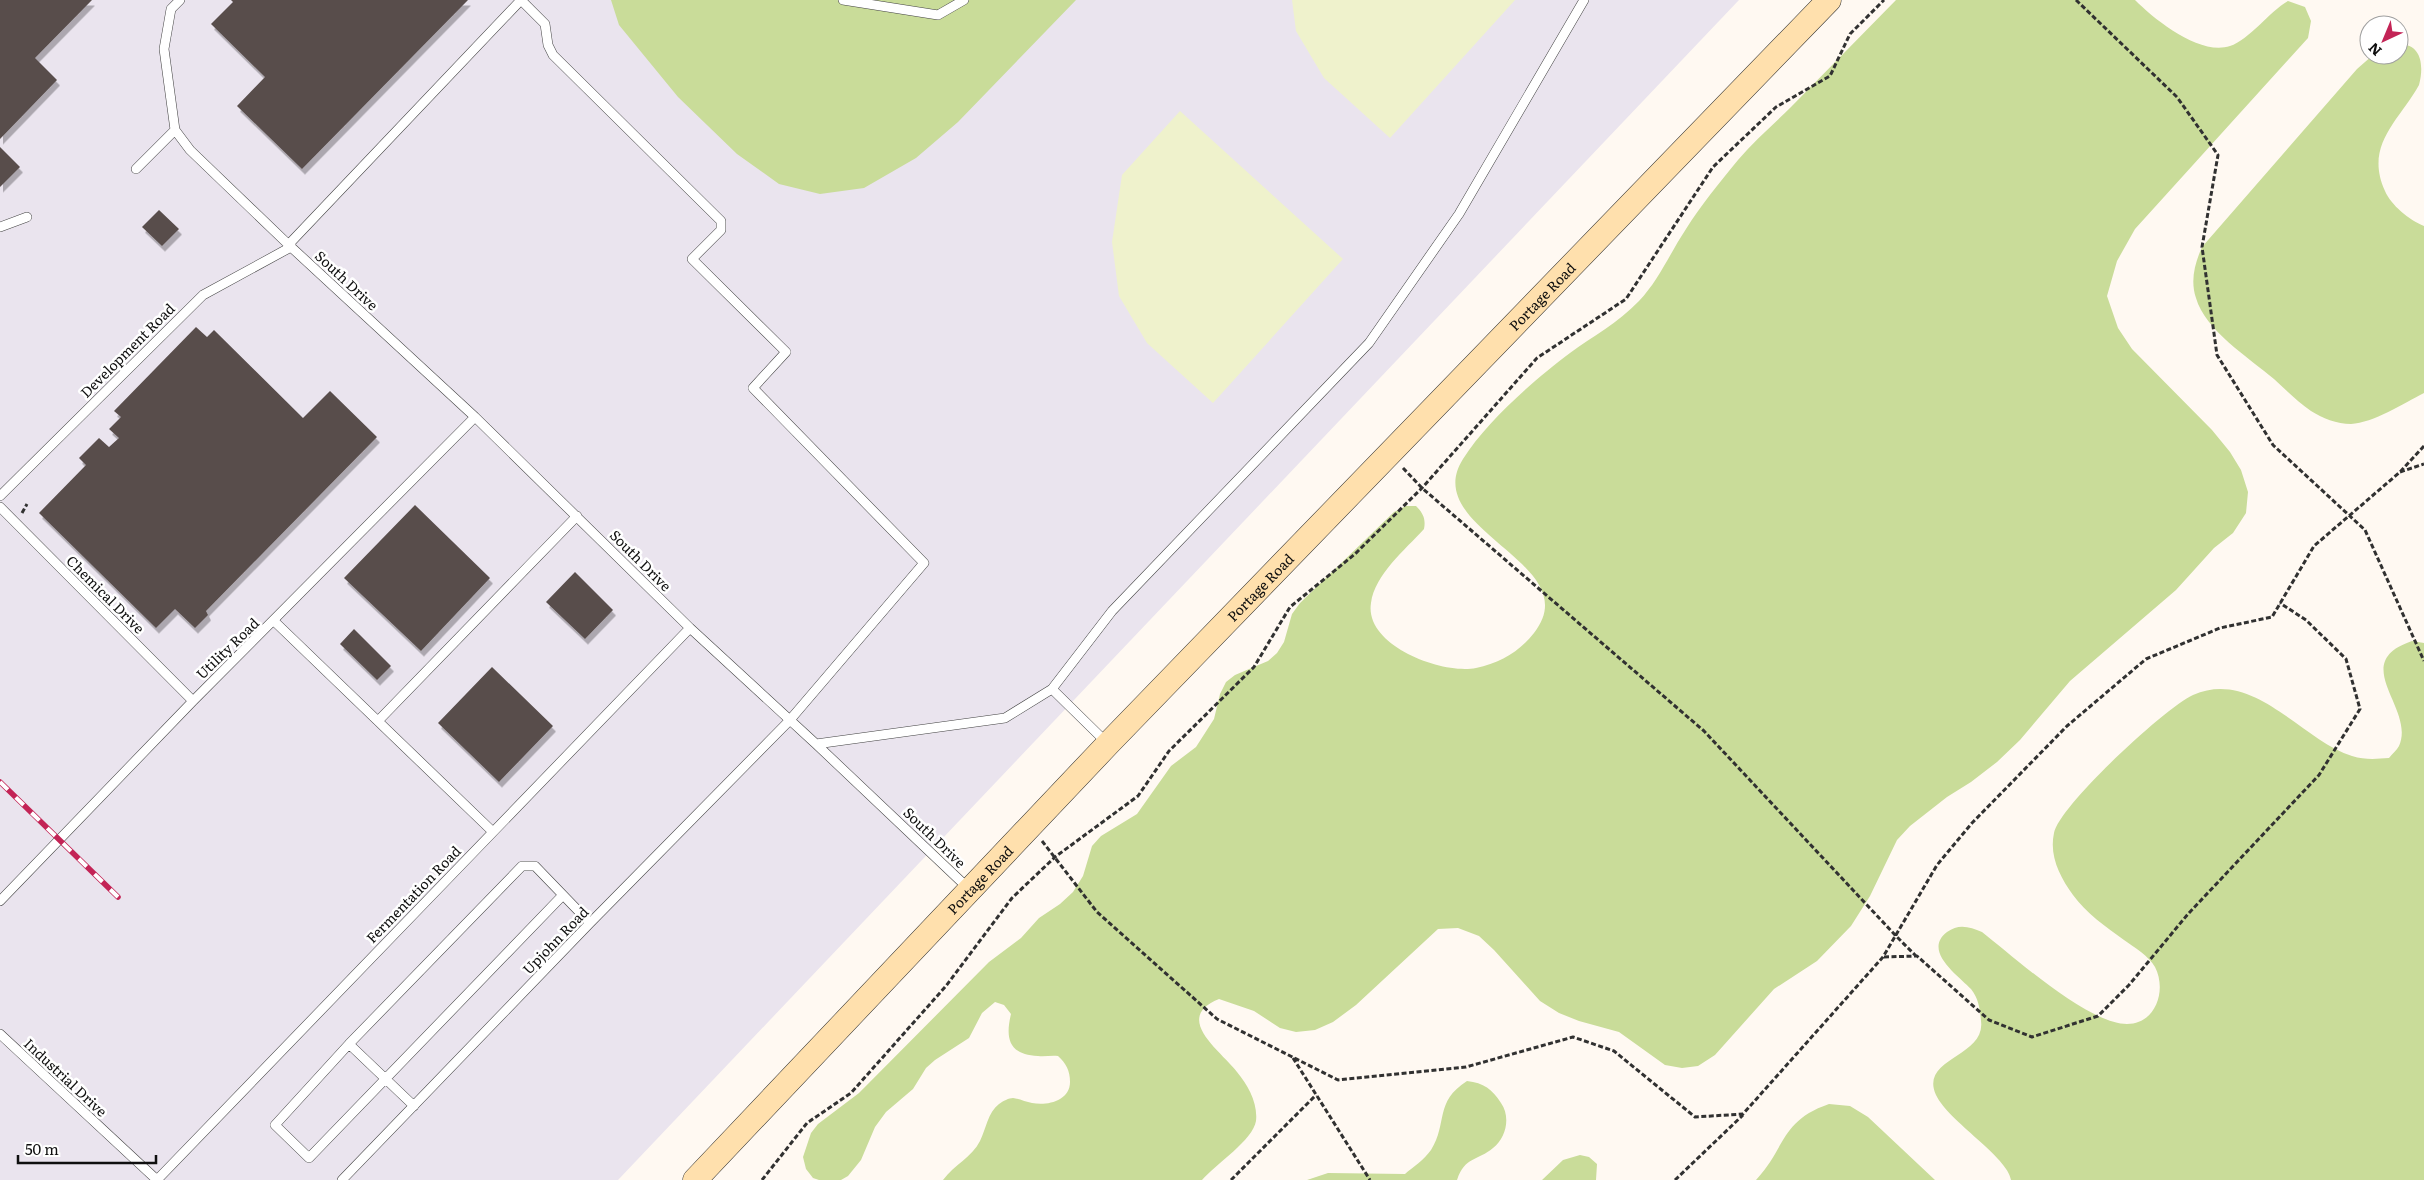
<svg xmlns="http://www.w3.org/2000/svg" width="2424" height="1180" font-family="Literata,serif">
  <defs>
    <filter id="shadow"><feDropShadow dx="3" dy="5.5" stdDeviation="0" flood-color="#0004"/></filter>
  </defs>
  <rect width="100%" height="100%" fill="#fff9f2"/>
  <path fill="#eae4ee" d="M0 0H1739L618 1180H0Z"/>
  <path fill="#c9dc99" d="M611 0H1076L958 122 916 158 864 188 820 194 779 184 737 154 678 97 619 25Z
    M1896 0H2135C2155 20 2200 56 2230 46 2249 40 2269 12 2288 1L2305 7 2311 21 2308 38 2135 229 2117 261 2107 296 2118 328 2132 349 2212 430 2230 452 2241 470 2248 492 2246 513 2233 533 2214 548 2176 590 2070 681 2020 740 1997 762 1971 782 1947 797 1910 826 1897 840 1870 896 1851 926 1817 961 1774 989 1715 1055 1698 1066 1682 1068 1665 1065 1619 1032 1579 1021 1559 1013 1540 1001 1494 950 1479 936 1458 928 1438 929 1356 1005 1333 1022 1315 1030 1296 1032 1280 1028 1254 1011 1219 999C1172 1018 1221 1051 1237 1072 1248 1085 1258 1103 1256 1121 1253 1140 1216 1164 1202 1180H943C954 1165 972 1157 980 1141 986 1129 988 1112 999 1104 1003 1101 1009 1098 1013 1098 1020 1099 1026 1102 1032 1103 1047 1106 1070 1101 1070 1082 1070 1071 1066 1063 1058 1056 1051 1055 1045 1057 1038 1056 1009 1055 1005 1039 1011 1014L1004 1005 995 1002 982 1013 969 1038 935 1060 926 1068 913 1089 886 1112 875 1127 861 1160 848 1176 841 1180H819L813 1178 806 1169 803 1157 811 1133 818 1124 859 1093 989 962 1021 938 1039 918 1060 904 1073 892 1083 876 1092 846 1101 836 1137 814 1171 766 1196 747 1214 719 1220 694 1226 682 1235 675 1268 661 1277 653 1284 642 1292 614 1300 603 1394 512 1406 506H1416C1423 513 1426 519 1424 529 1405 550 1375 574 1371 603 1364 646 1443 675 1476 668 1500 663 1519 652 1534 633 1589 563 1418 530 1463 459 1486 422 1535 379 1570 353 1593 336 1618 323 1639 301 1659 280 1670 253 1686 229 1701 205 1720 182 1738 160 1754 141 1774 124 1791 107 1826 71 1861 36 1896 0Z
    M2399 44C2422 44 2424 66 2419 85 2399 121 2364 145 2385 191 2391 205 2409 220 2424 226V393C2404 403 2373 423 2351 424 2337 424 2322 418 2311 411 2298 402 2286 390 2274 379 2249 358 2205 330 2196 298 2190 280 2195 263 2202 247L2357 69 2373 55H2399Z
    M2412 641 2424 643V1180H2011C2008 1157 1949 1122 1936 1095 1919 1058 1986 1057 1981 1021 1980 1010 1979 999 1971 989 1959 976 1922 951 1947 932 1959 923 1970 927 1982 932 2014 957 2088 1024 2127 1024 2156 1024 2167 990 2155 967 2149 956 2134 947 2124 940 2106 927 2086 913 2073 895 2060 877 2049 856 2054 833 2059 806 2166 707 2193 695 2254 668 2301 740 2352 756 2365 760 2376 759 2389 758 2392 754 2397 750 2399 746 2416 708 2347 663 2412 641Z
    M1467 1081C1484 1083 1492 1089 1501 1103 1511 1117 1506 1138 1493 1148 1478 1161 1465 1156 1457 1180H1307L1328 1173 1405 1174C1413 1167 1424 1160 1431 1150 1448 1123 1434 1102 1467 1081Z
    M1829 1104 1850 1106 1868 1117 1935 1180H1756C1786 1148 1780 1121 1829 1104Z
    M1580 1155 1589 1157 1597 1164 1596 1180H1542L1563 1160Z"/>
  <path fill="#eff2cc" d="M1292 0H1515L1390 138 1324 78 1296 31Z
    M1180 111 1343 259 1213 403 1147 343 1119 296 1112 242 1122 175Z"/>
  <path fill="#584d4b" filter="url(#shadow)" d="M0 0H92L35 58 57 80 0 139Z
    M231 0H468L302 169 237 106 265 77 211 24 233 2Z
    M0 147 20 167 0 187Z
    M159 210 179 229 162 246 142 227Z
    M196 327 207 337 214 330 303 418 330 391 377 437 206 611 208 615 195 628 175 609 156 628 39 513 86 465 79 458 99 438 109 447 119 438 109 429 121 417 114 411Z
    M415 505 490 578 421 651 344 578Z
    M575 572 613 610 585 639 546 602Z
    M354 629 391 666 377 680 340 644Z
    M492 667 553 726 499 782 438 723Z"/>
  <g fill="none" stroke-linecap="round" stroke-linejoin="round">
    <defs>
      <path id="service" d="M521 0 291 242V247L475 417 690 628 816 744 969 889
        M843 0 938 15 964 0
        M136 169 175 130
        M0 227 27 217
        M0 496 203 295 291 247 190 150 175 130 164 49 171 9 180 0
        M0 507 193 701
        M274 621 492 831
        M378 721 577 516
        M816 744 1005 718 1052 689
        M1108 744 1052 689 1112 611 1369 343 1459 214 1584 0
        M0 901 193 701 475 417
        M0 1034 157 1180
        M349 1044 275 1125 309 1158 563 895
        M414 1106 349 1044 522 866H535L590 923
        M157 1180 690 628
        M342 1180 590 923 789 721 924 563 753 388 786 352 692 259 721 230V221L553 55 548 45 545 24 521 0"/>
      <g id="secondary">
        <path id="s1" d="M695 1180 1108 744 1829 0"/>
      </g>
    </defs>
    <use href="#service" stroke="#424242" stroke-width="10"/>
    <use href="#secondary" stroke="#313131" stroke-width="25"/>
    <path stroke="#313131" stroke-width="3" stroke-dasharray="5 2.5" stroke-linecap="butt" d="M2076 0 2177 97 2218 155 2202 247 2217 355 2273 445 2365 530 2424 661
      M1403 468 1422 488 1704 731 1896 936 1916 956
      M2400 472 2424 464
      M22 513 27 504
      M1042 841 1097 912 1217 1019 1338 1080 1466 1067 1573 1037 1614 1051 1695 1117 1743 1114 1883 957 1937 865 1972 823 2067 726 2146 659 2220 628 2272 617 2314 546 2400 472 2424 446
      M1884 957 1917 956 1989 1020 2032 1037 2098 1016 2129 985 2188 914 2319 775 2360 709 2346 659 2306 620 2280 603
      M1293 1058 1370 1180
      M762 1180 807 1123 851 1093 946 986 1012 898 1055 857 1138 796 1169 751 1254 667 1290 607 1355 554 1422 488 1537 358 1626 299 1713 167 1776 107 1830 76 1850 34 1884 0
      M1231 1180 1316 1095
      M1675 1180 1743 1115"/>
    <use href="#service" stroke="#fff" stroke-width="9"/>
    <use href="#secondary" stroke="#ffe0ad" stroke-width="24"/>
    <defs>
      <path id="rail" d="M0 782 118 897"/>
    </defs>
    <use href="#rail" stroke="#c32456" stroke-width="5.5"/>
    <use href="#rail" stroke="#fff" stroke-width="4" stroke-dasharray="11" stroke-linecap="butt"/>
  </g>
  <g text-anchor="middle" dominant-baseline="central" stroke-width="5" stroke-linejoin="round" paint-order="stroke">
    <g font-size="14" fill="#0f0f0f" stroke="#fff">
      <text transform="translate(347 280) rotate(43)">South Drive</text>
      <text stroke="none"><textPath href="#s1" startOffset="1224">Portage Road</textPath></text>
      <text transform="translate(127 350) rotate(-45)">Development Road</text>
      <text transform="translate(641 560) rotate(45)">South Drive</text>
      <text stroke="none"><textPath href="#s1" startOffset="819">Portage Road</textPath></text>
      <text transform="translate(106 594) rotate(45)">Chemical Drive</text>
      <text transform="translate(227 648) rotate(-44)">Utility Road</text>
      <text transform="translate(935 837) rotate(44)">South Drive</text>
      <text stroke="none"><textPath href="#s1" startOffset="414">Portage Road</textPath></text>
      <text transform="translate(413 894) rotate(-46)">Fermentation Road</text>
      <text transform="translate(555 940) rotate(-46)">Upjohn Road</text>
      <text transform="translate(66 1077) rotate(43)">Industrial Drive</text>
    </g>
  </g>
  <g transform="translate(2384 40) rotate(224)"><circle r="24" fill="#ffffff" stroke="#9f9f9f"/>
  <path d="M0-4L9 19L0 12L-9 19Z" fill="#c32456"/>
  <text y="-8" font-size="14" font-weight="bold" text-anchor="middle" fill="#0f0f0f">N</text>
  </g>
  <path d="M18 1155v8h138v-8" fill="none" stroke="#0f0f0f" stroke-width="2.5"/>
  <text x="25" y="1155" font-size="15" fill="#0f0f0f" stroke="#ffffff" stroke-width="4" paint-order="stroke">50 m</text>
</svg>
